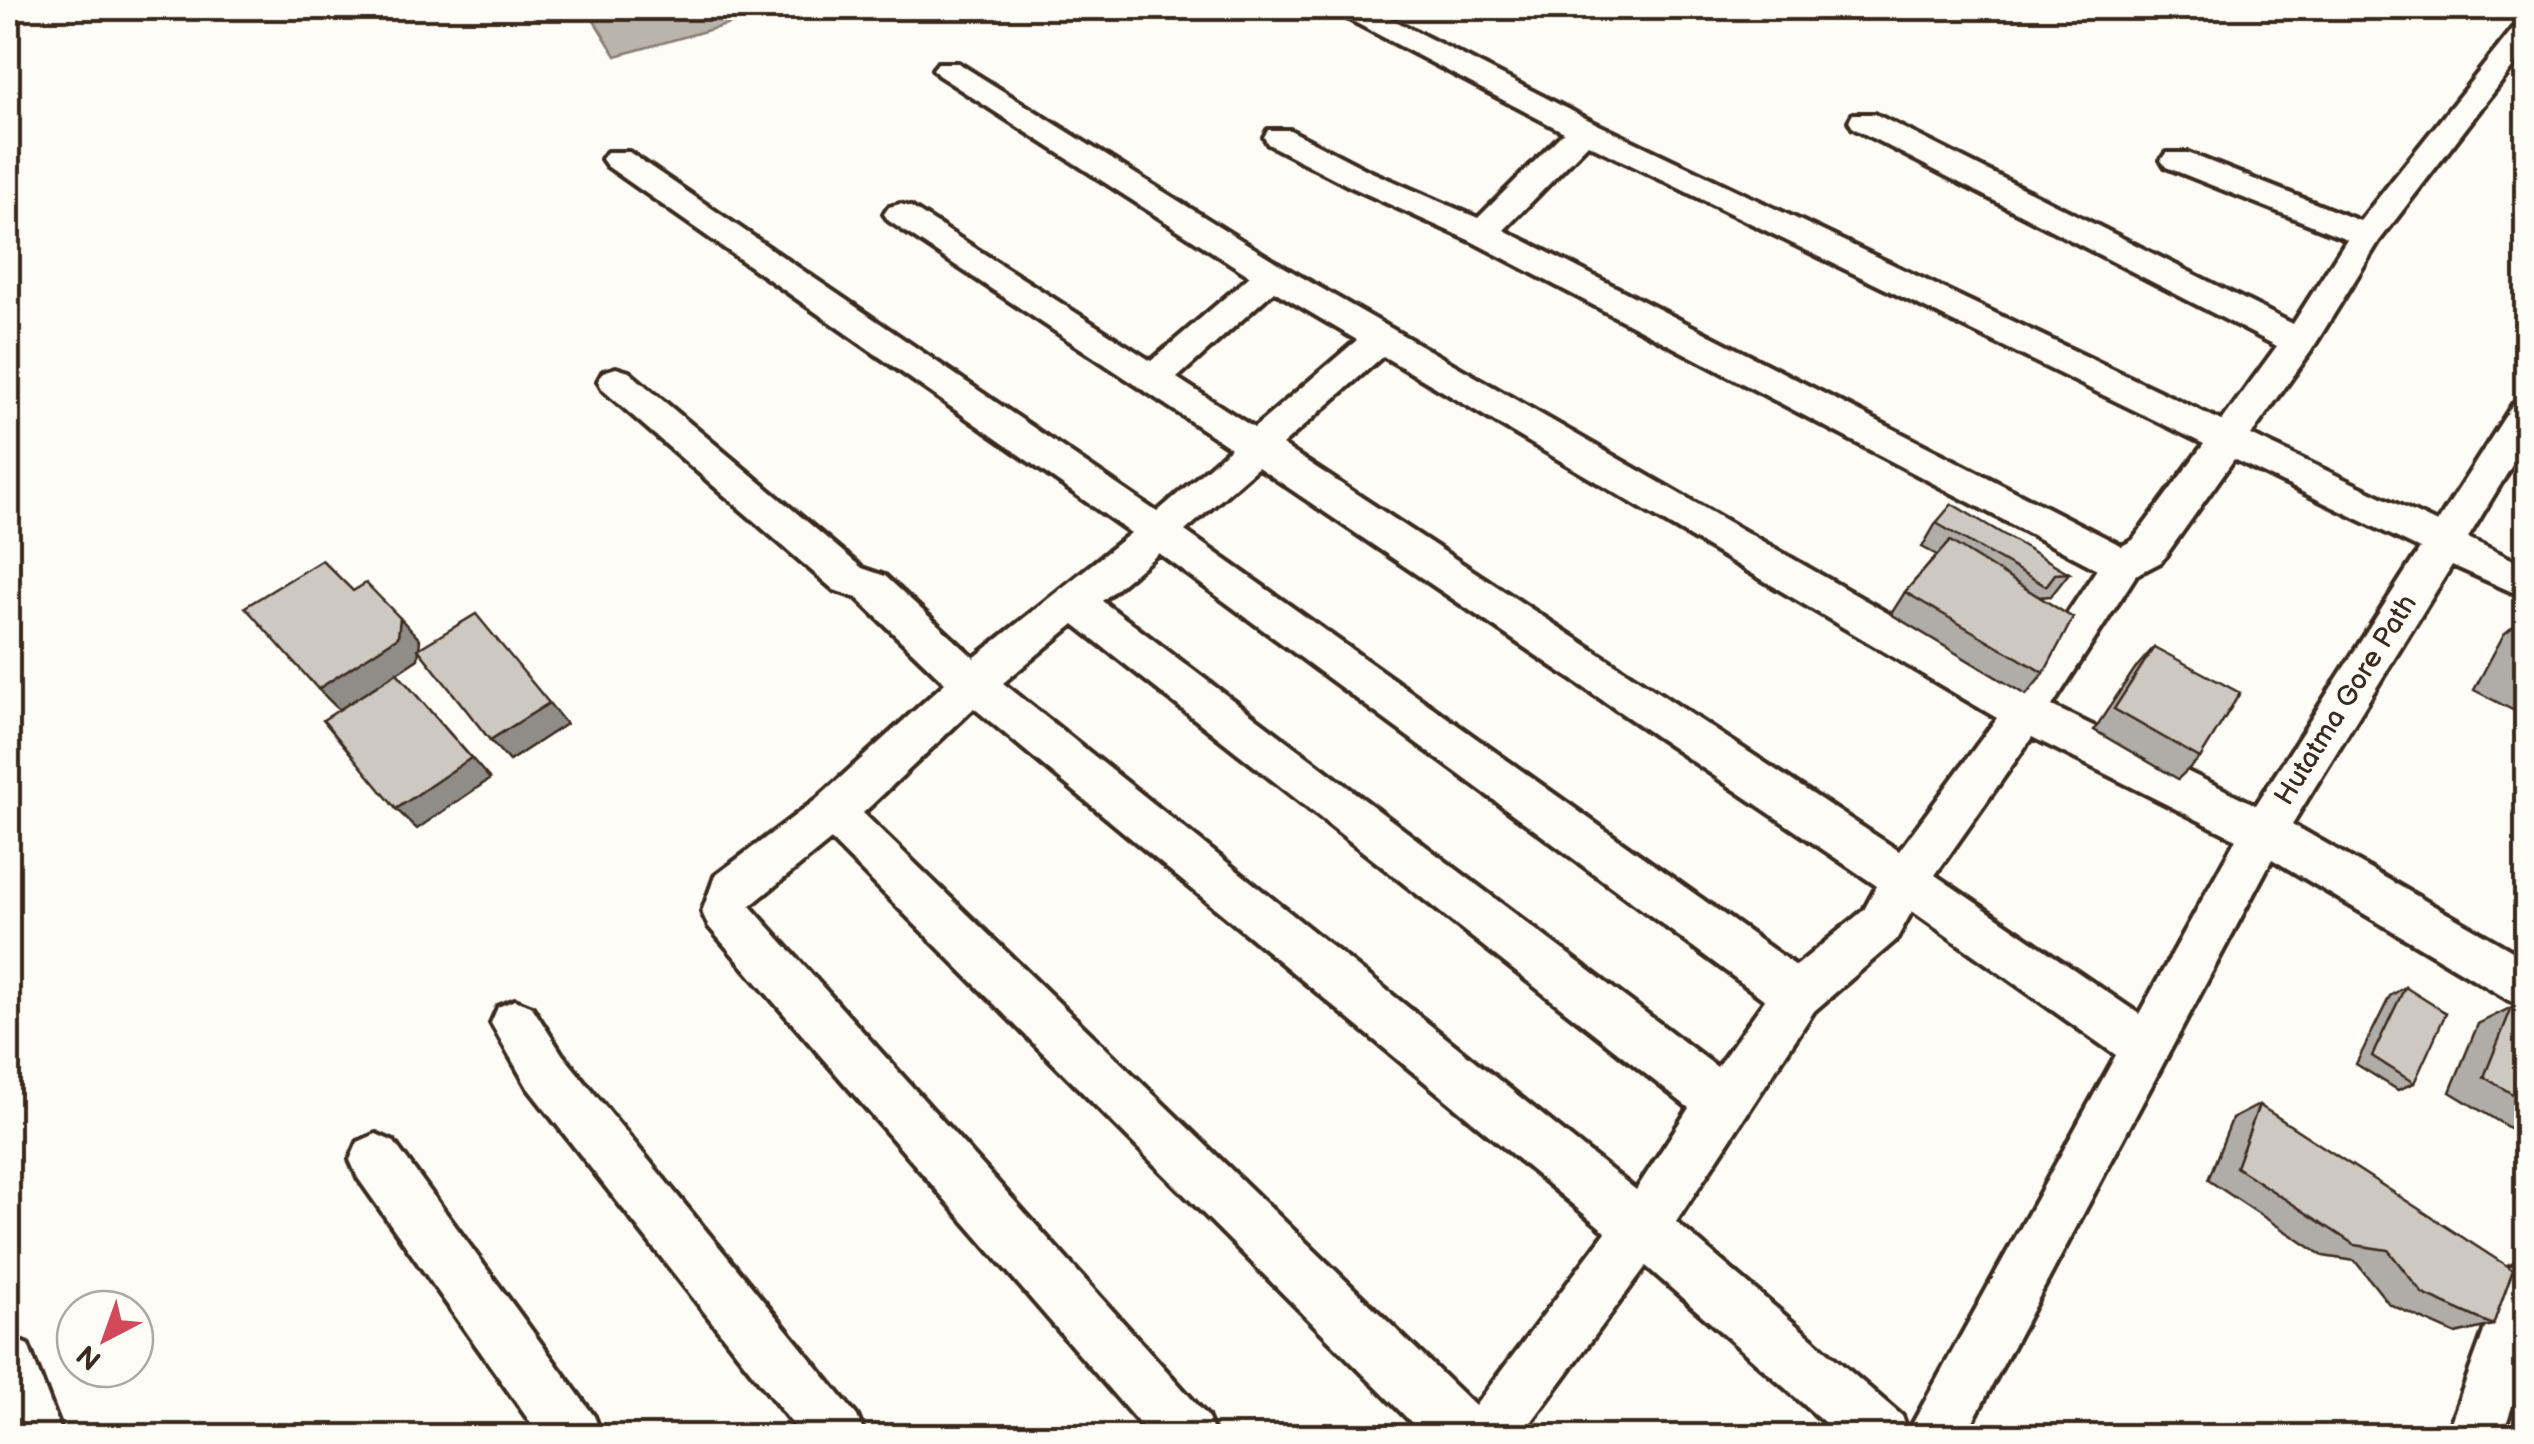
<svg xmlns="http://www.w3.org/2000/svg" width="2534" height="1444" font-family="'Balsamiq Sans',sans-serif">
  <rect width="100%" height="100%" fill="#fdfcf7"/>
  <filter id="ink" filterUnits="userSpaceOnUse"><feTurbulence type="fractalNoise" baseFrequency=".01" numOctaves="2"/><feDisplacementMap in="SourceGraphic" scale="20" xChannelSelector="R" yChannelSelector="G"/><feConvolveMatrix kernelMatrix="1 2 1 2 8 2 1 2 1" color-interpolation-filters="sRGB"/></filter>
  <g filter="url(#ink)">
    <path fill="#bbb4ad" stroke="#887d74" stroke-width="2.5" d="M586 8H787L616 56Z"/>
    <g fill="none" stroke-linecap="round" stroke-linejoin="round">
      <defs>
        <path id="street" d="M1335 8H1370L1595 123 2222 421 2277 346 1853 128 1849 121 1853 114H1875L2293 324 2347 239 2166 167 2161 160 2166 153H2188L2360 221 2516 25 2526 22V50L2379 241 2311 351 2251 435 2437 523 2513 404 2526 400V442L2468 538 2526 566V598L2452 565 2292 824 2526 959V1006L2509 1000 2272 859 1965 1436H1840L1646 1266 1521 1436H1425L831 840 750 906 1207 1416 1215 1436H1150L709 927 702 912 715 876 817 799 945 683 857 598 834 590 603 390 598 381 603 372 616 368 629 372 862 568 885 576 974 658 1131 533 607 166 602 159 607 152H629L1157 512 1231 448 889 221 884 214 889 207 900 204 911 207 1151 361 1250 276 938 75 933 69 938 63H958L1284 267 2018 688 2097 569 1471 241 1347 185 1268 144 1264 137 1268 130H1290L1369 171 1478 218 1564 132 1339 14ZM1588 144 2204 444 2133 540 2122 546 1504 230ZM1274 291 1357 340 1254 428 1177 378ZM1383 356 1997 718 1899 851 1282 445ZM2234 459 2420 549 2256 805 2052 706 2136 575 2161 562ZM1258 467 1877 886 1864 910 1796 966 1185 531ZM1159 553 1765 1000 1717 1067 1102 601ZM1074 624 1689 1108 1636 1190 1003 683ZM974 708 1606 1232 1475 1406 863 813ZM2032 737 2236 839 2139 1014 1935 875ZM1912 911 2116 1055 1908 1432 1902 1416 1676 1222 1814 1011 1896 940Z
          M515 1000 532 1007 562 1054 857 1416 865 1436H802L528 1088 491 1023 498 1007Z
          M376 1134 394 1142 594 1416 602 1436H540L358 1178 350 1160 358 1142Z
          M2526 1260V1365L2502 1436H2446L2507 1268Z
          M8 1337 28 1345 63 1436H8Z"/>
      </defs>
      <use href="#street" stroke="#3b2a1e" stroke-width="8"/>
      <use href="#street" fill="#fdfcf7" fill-rule="evenodd"/>
    </g>
    <path fill="#b0aca7" stroke="#3b2a1e" stroke-width="2.5" d="M1936 523 2069 573 2051 596 2039 597 2044 673 2026 695 1891 614 1905 592 1937 555 1922 547Z
      M2526 616V717L2474 690 2504 634Z
      M2154 647 2200 758 2178 779 2094 730 2134 670Z
      M2405 987 2414 1083 2398 1090 2356 1064 2390 996Z
      M2512 1007 2526 1016V1153L2514 1148V1131L2450 1092 2478 1024Z
      M2259 1105 2493 1325 2456 1334 2389 1304 2355 1261 2323 1256 2208 1180 2232 1119Z"/>
    <path fill="#908c88" stroke="#3b2a1e" stroke-width="2.5" d="M400 618 420 640 418 659 340 711 318 689Z
      M397 673 490 779 417 829 396 809Z
      M549 703 566 724 509 761 490 740Z"/>
    <path fill="#cdc8c2" stroke="#3b2a1e" stroke-width="2.5" d="M1952 504 2069 573 2055 574 2046 586 1936 523Z
      M1950 541 2073 618 2044 673 1905 592Z
      M322 560 353 591 366 583 400 618 398 637 318 689 245 607Z
      M476 614 549 703 490 740 418 649Z
      M2526 636V664L2515 658Z
      M2154 647 2240 693 2200 758 2114 709Z
      M397 673 471 758 396 809 323 720Z
      M2405 987 2446 1013 2414 1083 2372 1056Z
      M2512 1007 2526 1016V1102L2484 1077Z
      M2259 1105 2513 1270 2493 1325 2423 1294 2388 1250 2355 1245 2236 1167Z"/>
  </g>
  <g text-anchor="middle" dominant-baseline="central" stroke-width="8" stroke-linejoin="round" paint-order="stroke">
    <g font-size="28" fill="#3b2a1e" stroke="#fdfcf7">
      <text transform="translate(2346 700) rotate(-58)">Hutatma Gore Path</text>
    </g>
  </g>
  <rect width="2534" height="1444" fill="none" stroke="#fdfcf7" stroke-width="40"/>
  <rect x="20" y="20" width="2494" height="1404" fill="none" stroke="#3b2a1e" stroke-width="4" filter="url(#ink)"/>
  <g transform="translate(105 1339) rotate(221)"><circle r="48" fill="#fdfcf7" stroke="#afa8a0" stroke-width="2.5"/>
  <path d="M0-8L18 38L0 25L-18 38Z" fill="#d1495b"/>
  <text y="-15" font-size="28" font-weight="bold" text-anchor="middle" fill="#3b2a1e">N</text>
  </g>
</svg>
